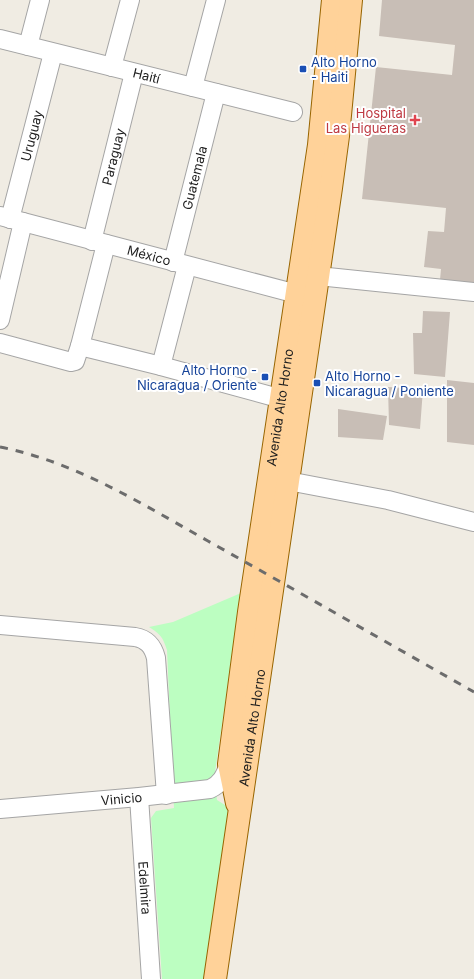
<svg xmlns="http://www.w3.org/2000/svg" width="474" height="979" font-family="Inter,sans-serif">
  <rect width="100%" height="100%" fill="#f0ece3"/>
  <path fill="#bcfec1" d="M241 593 214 779 217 800 225 805 230 816 206 979H162L151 818 156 811 174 808 167 650C163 637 160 634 149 627L173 622Z"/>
  <path fill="#c8beb6" d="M382 0H474V283L440 280 441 269 424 267 428 231 444 232 446 208 362 199 376 67 452 75 455 45 379 36Z
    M423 311 450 312 445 377 414 374 413 333H422Z
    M447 380 474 383V445L447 442Z
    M388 387 423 389 420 429 389 425Z
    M338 409 387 416 383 440 338 437Z"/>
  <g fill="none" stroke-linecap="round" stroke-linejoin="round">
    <defs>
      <g id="minor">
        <path id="s1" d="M0 39 293 112"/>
        <path d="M28 46 40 0"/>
        <path d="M112 67 130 0"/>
        <path d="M193 87 216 0"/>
        <path id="s2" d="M0 216 297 294"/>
        <path id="s3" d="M10 219 53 53"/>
        <path id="s4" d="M92 241 134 73"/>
        <path id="s5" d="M173 262 216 93"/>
        <path d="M318 276 474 292"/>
        <path d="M0 320 23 222"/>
        <path d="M0 343 71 362 75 361 80 346 161 366 282 399"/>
        <path d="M80 346 106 244"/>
        <path d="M161 366 187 266"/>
        <path d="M288 481 388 500 474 522"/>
        <path d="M0 625 135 637C147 639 153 646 156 658L166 795"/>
        <path id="s6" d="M139 797 151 979"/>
        <path id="s7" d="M0 809 139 797 210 789C221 784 225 776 229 764"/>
      </g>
      <g id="major">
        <path id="s8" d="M237 803 229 764 249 612 319 145 333 0"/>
        <path id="s9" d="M215 979 331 188 338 136 351 0"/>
      </g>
    </defs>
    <use href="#minor" stroke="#a5a5a5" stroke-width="20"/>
    <use href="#major" stroke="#986500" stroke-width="24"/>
    <use href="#minor" stroke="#fff" stroke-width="18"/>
    <use href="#major" stroke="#ffd299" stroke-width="22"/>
    <path stroke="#6c6c6c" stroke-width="3" stroke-dasharray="8 8" stroke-linecap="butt" d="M0 447C76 462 142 504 208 541 297 591 386 642 474 692"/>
  </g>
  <g fill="#1a4fb4" stroke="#fff" stroke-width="1.5">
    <rect x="299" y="65" width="8" height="8" rx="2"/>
    <rect x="261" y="373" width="8" height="8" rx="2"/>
    <rect x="313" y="379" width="8" height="8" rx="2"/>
  </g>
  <path fill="#e0444e" stroke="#fff" stroke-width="1.5" d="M413 114h4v4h4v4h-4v4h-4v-4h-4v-4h4z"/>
  <g text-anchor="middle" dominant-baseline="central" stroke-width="4" stroke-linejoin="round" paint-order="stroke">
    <g font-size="13" fill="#164399" stroke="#fff" text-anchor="start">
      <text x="311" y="62">Alto Horno<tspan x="311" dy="15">- Haiti</tspan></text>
      <text x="257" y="370" text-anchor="end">Alto Horno -<tspan x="257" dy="15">Nicaragua / Oriente</tspan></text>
      <text x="325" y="376">Alto Horno -<tspan x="325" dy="15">Nicaragua / Poniente</tspan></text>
    </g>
    <g font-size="13" fill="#1e1e1e" stroke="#fff">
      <text stroke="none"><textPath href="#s1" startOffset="151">Haití</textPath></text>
      <text stroke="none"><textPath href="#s3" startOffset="86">Uruguay</textPath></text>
      <text stroke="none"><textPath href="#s4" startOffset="87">Paraguay</textPath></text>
      <text stroke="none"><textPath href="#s5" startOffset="87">Guatemala</textPath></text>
      <text stroke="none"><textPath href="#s2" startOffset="154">México</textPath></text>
      <text stroke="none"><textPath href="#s8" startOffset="400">Avenida Alto Horno</textPath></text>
      <text stroke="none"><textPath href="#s9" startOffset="254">Avenida Alto Horno</textPath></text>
      <text stroke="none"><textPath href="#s7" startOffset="122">Vinicio</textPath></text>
      <text stroke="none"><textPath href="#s6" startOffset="91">Edelmira</textPath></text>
    </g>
    <g font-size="13" fill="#be3a42" stroke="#fff" text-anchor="end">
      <text x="406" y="113">Hospital<tspan x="406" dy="15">Las Higueras</tspan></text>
    </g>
  </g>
</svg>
